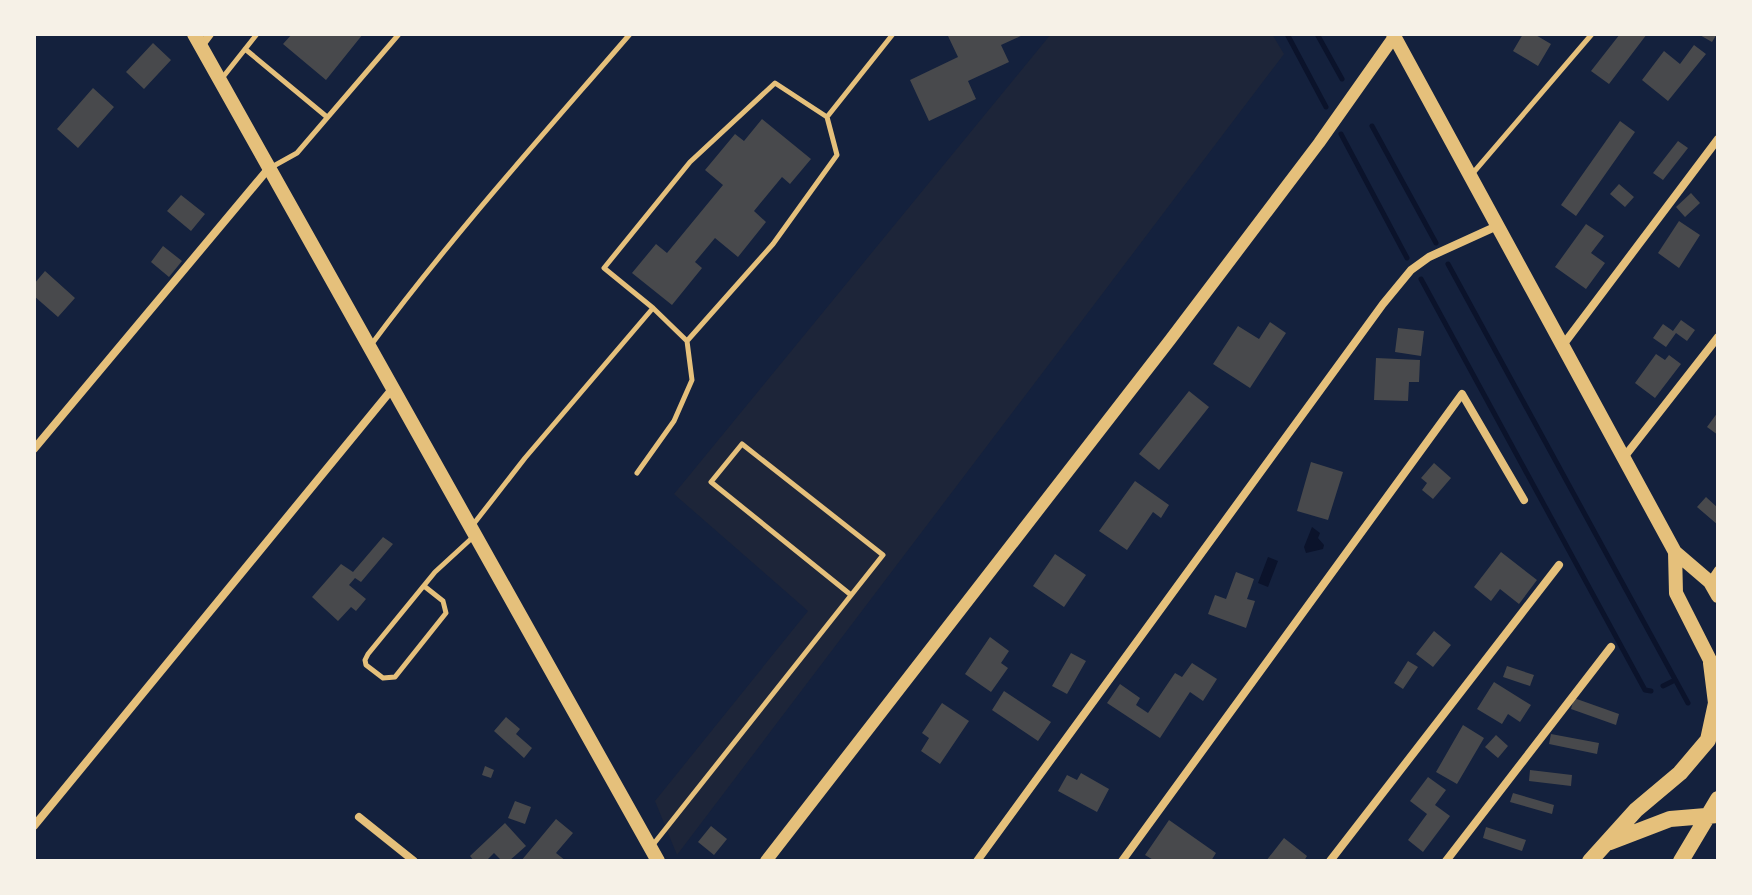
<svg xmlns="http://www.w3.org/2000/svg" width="1752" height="895" font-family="'Exo 2',sans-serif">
  <rect width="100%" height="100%" fill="#14213d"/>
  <path fill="#1d2539" d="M1051 34H1272L1284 54 677 855 655 801 808 611 674 494Z"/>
  <path fill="#0b132b" d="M1312 527 1320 533 1318 538 1324 545 1323 549 1306 553 1304 547Z
    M1268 557 1278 561 1268 587 1258 583Z"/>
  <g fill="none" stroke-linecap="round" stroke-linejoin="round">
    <path stroke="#0b132b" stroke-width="5" d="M1287 34 1326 107
      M1317 34 1342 79
      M1372 126 1436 243
      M1341 134 1407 258
      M1448 264 1688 703
      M1421 279 1645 690 1651 691
      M1663 686 1675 680"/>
  </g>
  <path fill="#48494c" d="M292 34H363L326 80 283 44Z
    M951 34H1025L1001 45 1009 62 968 81 976 99 929 121 910 80 958 57 948 36Z
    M1523 34H1534L1551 44 1538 66 1513 51Z
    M1620 34H1647L1609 84 1591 71Z
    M1698 34H1717L1712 42Z
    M153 43 171 60 144 89 126 72Z
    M1694 45 1706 54 1668 101 1642 80 1664 51 1680 64Z
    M93 88 114 107 78 148 57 129Z
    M762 119 811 159 790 184 782 177 754 211 766 222 738 257 715 238 695 262 702 268 672 305 632 273 656 244 667 253 723 185 705 170 735 134 744 141Z
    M1620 121 1635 132 1576 216 1561 205Z
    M1678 141 1688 148 1663 180 1653 173Z
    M1619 184 1634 197 1625 207 1610 194Z
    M1691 193 1700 203 1685 217 1676 207Z
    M181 195 205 214 191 231 167 211Z
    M1679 221 1700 235 1679 268 1658 253Z
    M1586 224 1604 236 1591 253 1605 263 1586 289 1555 267Z
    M163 246 182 261 169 277 151 262Z
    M45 271 75 298 58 317 34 296V284Z
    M1681 320 1695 330 1687 341 1676 333 1666 347 1653 338 1663 324 1673 331Z
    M1270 322 1286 333 1250 388 1213 364 1238 326 1259 339Z
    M1398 328 1424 331 1421 356 1395 352Z
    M1656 354 1665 360 1669 355 1681 364 1655 398 1635 383Z
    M1376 358 1420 360 1419 382H1409L1408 401 1374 400Z
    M1189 391 1209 407 1159 470 1139 454Z
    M1718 412V435L1707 427Z
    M1311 462 1343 472 1328 520 1297 511Z
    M1434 463 1451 478 1433 499 1422 490 1427 483 1421 478Z
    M1135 481 1169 505 1161 518 1153 512 1127 550 1099 531Z
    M1706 497 1718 508V525L1697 507Z
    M383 537 393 544 361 582 355 578 349 585 366 599 356 611 351 607 338 621 312 597 341 564 353 572Z
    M1501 552 1537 580 1519 604 1500 589 1491 601 1474 587Z
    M1055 554 1086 575 1064 607 1033 586Z
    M1236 572 1254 579 1247 599 1255 601 1246 628 1208 614 1215 595 1226 599Z
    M1434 631 1451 645 1433 667 1416 654Z
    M990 637 1009 651 1001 663 1008 668 991 692 965 674Z
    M1071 653 1086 661 1067 694 1052 686Z
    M1408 661 1418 667 1403 689 1394 683Z
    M1192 663 1217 679 1203 701 1190 692 1160 738 1107 703 1120 684 1140 698 1136 705 1148 713 1175 673 1182 677Z
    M1507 666 1534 675 1530 686 1503 677Z
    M1494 682 1531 705 1520 722 1508 714 1502 724 1477 709Z
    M1004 691 1051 722 1038 741 992 710Z
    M1574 698 1619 714 1616 725 1571 709Z
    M942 703 969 721 940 764 921 751 929 738 922 733Z
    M506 717 520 729 516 734 532 748 524 758 494 731Z
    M1463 725 1484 738 1457 784 1436 772Z
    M1551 734 1599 743 1597 754 1549 744Z
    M1496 735 1508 746 1498 758 1485 747Z
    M485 766 494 770 491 778 482 775Z
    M1530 770 1572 775 1571 786 1529 781Z
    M1081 773 1109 789 1097 812 1058 791 1067 775 1077 780Z
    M1428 777 1446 790 1435 805 1450 816 1423 852 1408 840 1427 814 1410 801Z
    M1513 793 1554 805 1552 814 1510 802Z
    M515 801 531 807 525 824 508 818Z
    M556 819 573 833 556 853 566 861H521Z
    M1169 820 1216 853 1211 861H1155L1145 855Z
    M505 823 526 846 509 861H502L494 853 486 861H474L470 856Z
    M711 826 727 839 714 855 698 842Z
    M1486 827 1526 840 1522 851 1483 838Z
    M1284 838 1307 856 1304 861H1266Z"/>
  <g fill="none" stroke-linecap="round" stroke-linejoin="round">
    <path stroke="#e5c07b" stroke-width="5" d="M245 49 327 117
      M223 77 257 34
      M775 83 827 117 837 155 773 244 687 341 653 308 604 268 690 162Z
      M827 117 893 34
      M270 168 297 153 399 34
      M1473 173 1592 34
      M371 345C451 237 542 136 630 34
      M637 473 674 421 692 380 687 341
      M472 526 525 458 653 308
      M424 586 443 601 446 613 395 677 383 678 366 665 365 660 368 654 435 572 472 538
      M652 846 883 555 742 444 711 482 851 595"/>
    <path stroke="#e5c07b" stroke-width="8" d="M201 46 210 34
      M1563 345 1718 139
      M34 449 269 168
      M1625 456 1718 337
      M1710 582 1718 570
      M359 817 414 861
      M34 826 393 388
      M977 861 1383 304 1411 270 1429 257 1497 226
      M1122 861 1462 394 1524 500
      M1330 861 1559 565
      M1446 861 1611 647"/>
    <path stroke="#e5c07b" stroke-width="12" d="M766 861 1170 340 1319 143 1396 34"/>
    <path stroke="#e5c07b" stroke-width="14" d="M194 34 658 861"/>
    <path stroke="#e5c07b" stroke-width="14" d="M1393 34 1675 552 1710 582 1718 596
      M1675 552 1676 593 1716 672"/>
    <path stroke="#e5c07b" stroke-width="16" d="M1610 842 1670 819 1718 815
      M1590 861 1636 810 1680 773 1708 740 1716 703 1711 663
      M1681 861 1718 799"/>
  </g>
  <rect width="1752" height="895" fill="none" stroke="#f6f1e7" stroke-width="72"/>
</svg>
